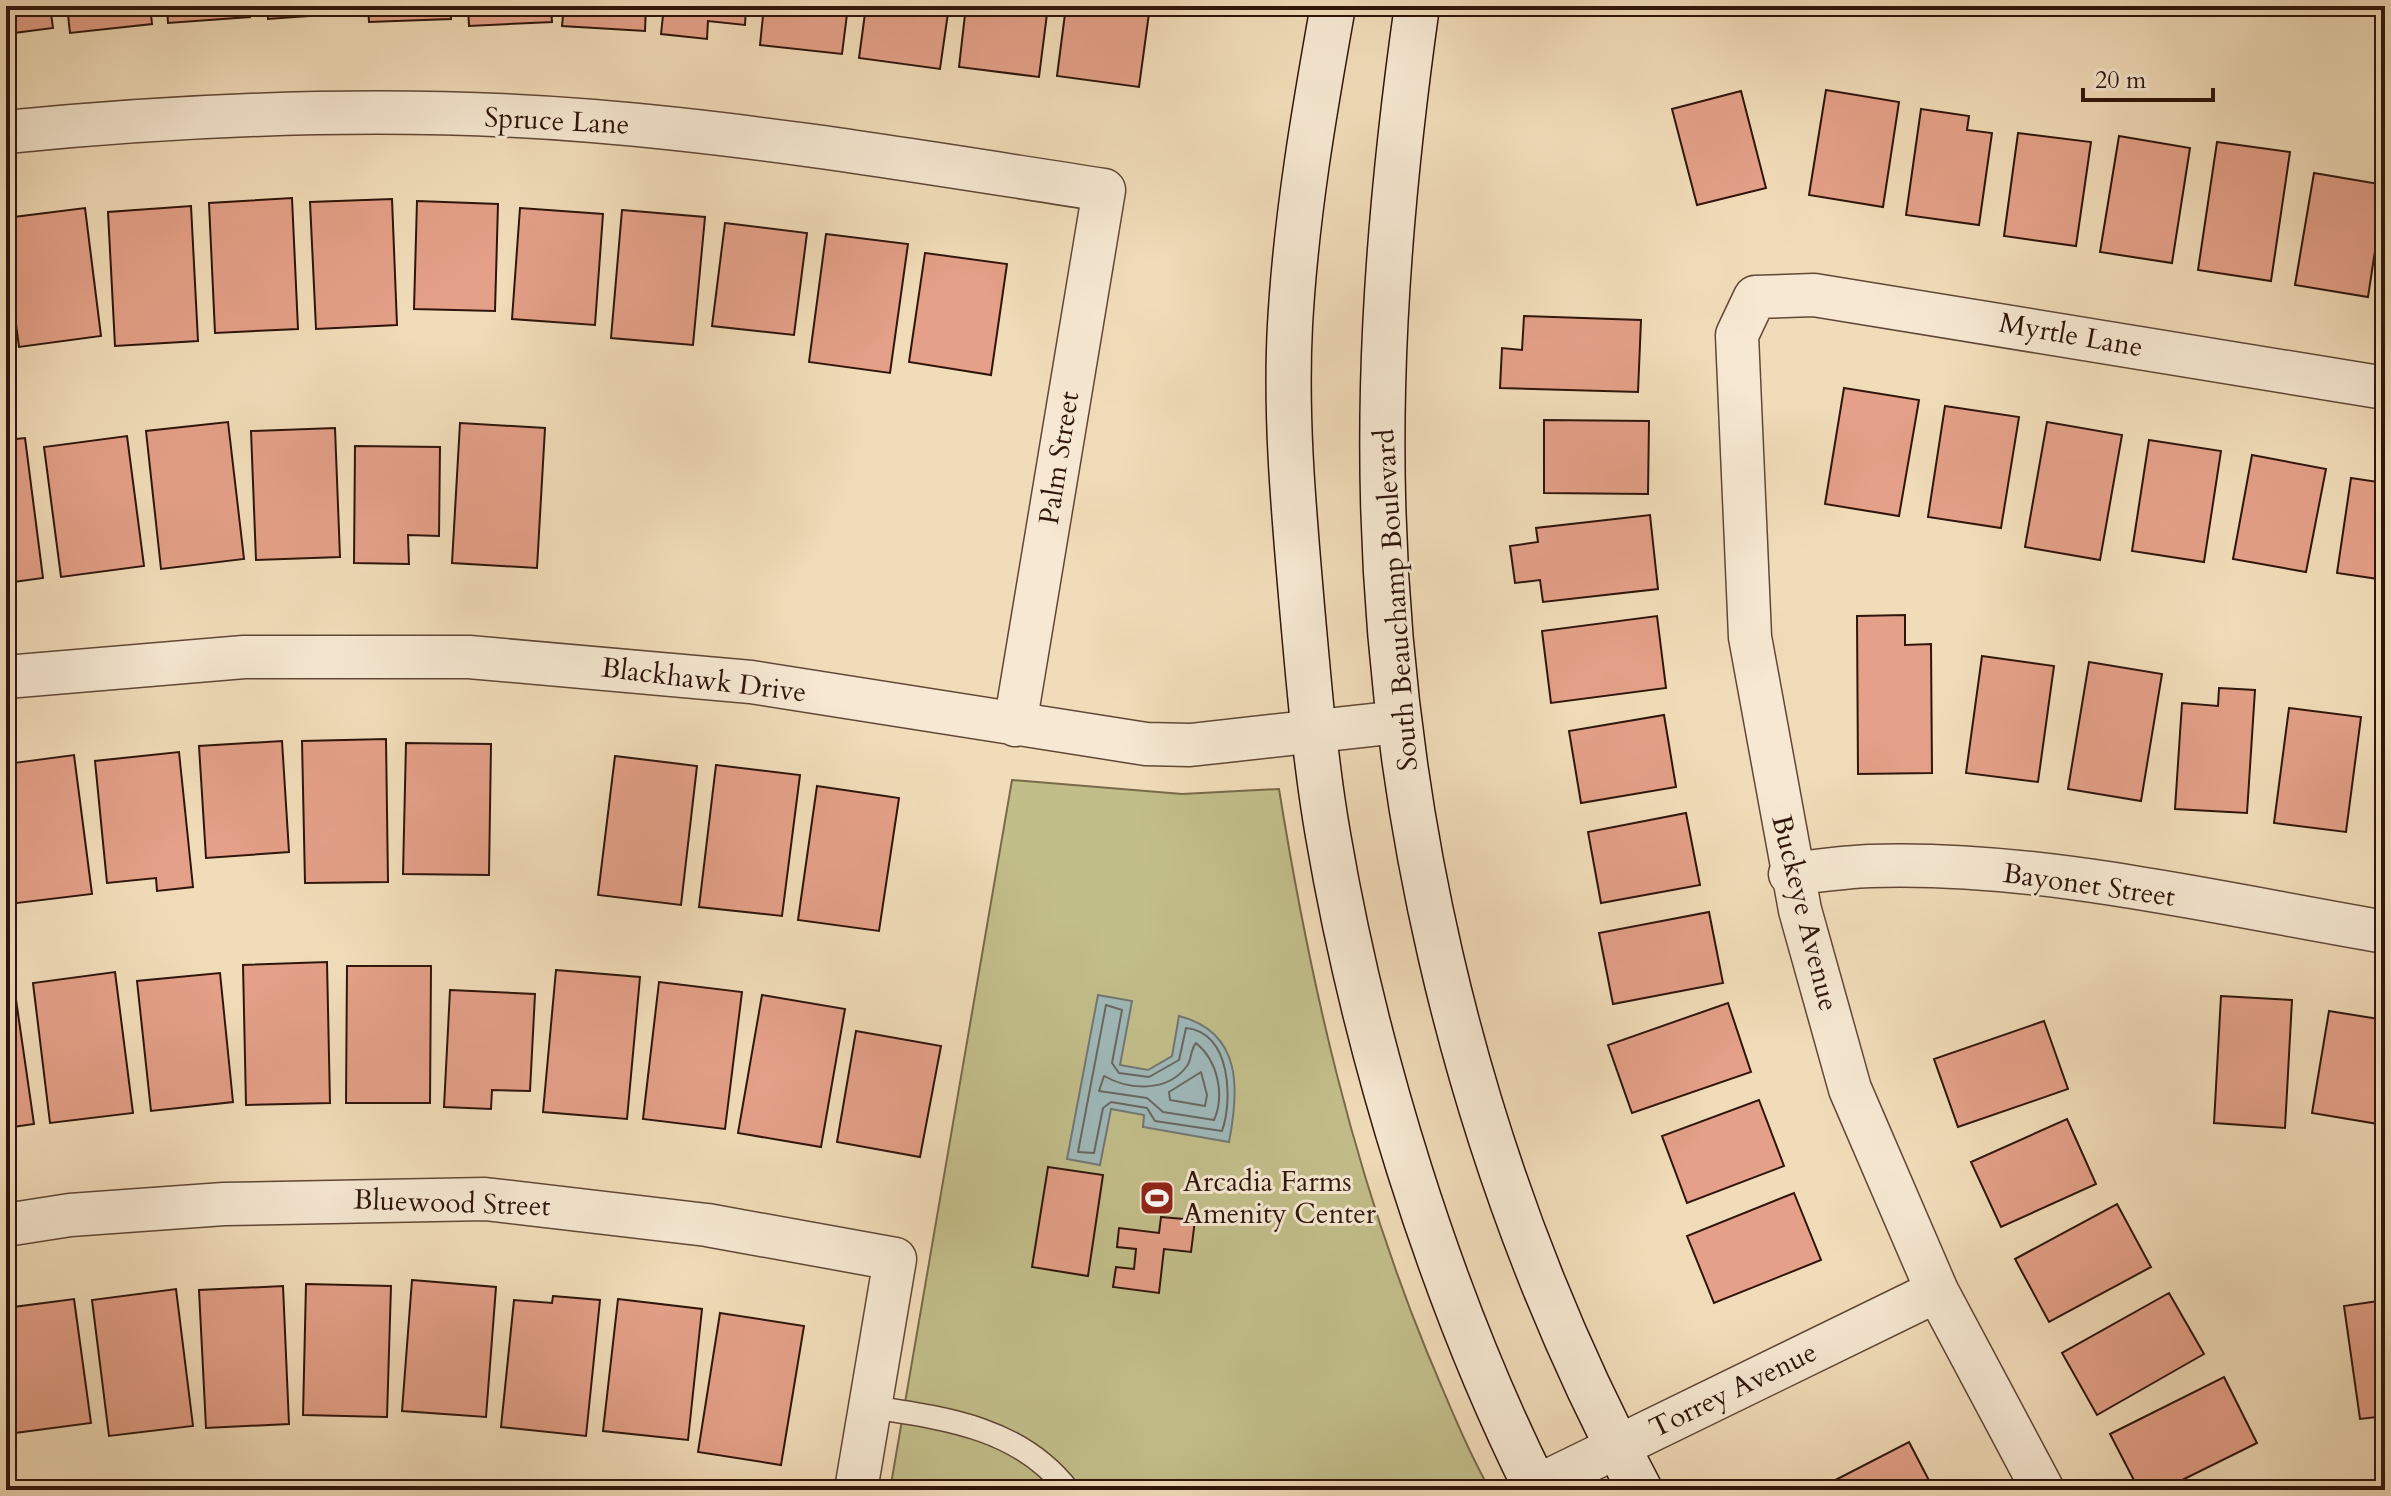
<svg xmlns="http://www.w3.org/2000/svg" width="2391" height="1496" font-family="Cardo,serif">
  <rect width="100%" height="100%" fill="#f1dcb9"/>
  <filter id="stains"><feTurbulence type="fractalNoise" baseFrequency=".0025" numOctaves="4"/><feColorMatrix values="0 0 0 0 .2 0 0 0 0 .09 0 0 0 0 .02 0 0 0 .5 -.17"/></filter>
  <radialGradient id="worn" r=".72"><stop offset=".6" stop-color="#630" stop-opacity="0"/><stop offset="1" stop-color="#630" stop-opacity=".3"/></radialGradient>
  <path fill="#c2be8a" stroke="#786a4a" stroke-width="2" d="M1012 780 1182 794 1279 789C1310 981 1353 1171 1427 1352 1447 1399 1465 1445 1490 1490H890Z"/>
  <path fill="#9fb9ba" stroke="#727774" stroke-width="2" d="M1098 995 1132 1001 1120 1065 1148 1070 1172 1056 1179 1016C1243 1032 1239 1091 1229 1142L1143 1127 1144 1115 1111 1109 1100 1165 1067 1159Z"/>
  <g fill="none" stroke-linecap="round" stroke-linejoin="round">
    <path stroke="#676762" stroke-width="2" d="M1106 1005 1122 1010 1112 1063 1119 1073 1149 1077 1179 1060 1186 1028C1231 1032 1233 1100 1222 1131L1155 1121 1147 1108 1111 1102 1103 1108 1094 1153 1078 1152Z
      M1196 1043C1218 1061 1225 1095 1214 1120L1163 1112 1147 1098 1099 1091 1104 1076C1129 1090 1167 1093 1187 1066 1192 1059 1190 1050 1196 1043Z
      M1201 1072 1207 1095 1205 1106 1170 1100 1169 1092Z"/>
  </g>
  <path fill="#e4a088" stroke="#2f150b" stroke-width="2" d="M6 6H50L53 28 6 34Z
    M67 6H150L152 24 70 33Z
    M167 6H249L250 17 168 23Z
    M267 6H351V13L268 19Z
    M368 6H450L451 19 369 22Z
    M468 6H551L552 22 469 26Z
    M564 6H646L645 31 562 26Z
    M664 6H746L745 25 708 21 707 39 661 34Z
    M764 6H848L842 54 760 45Z
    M866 6H949L940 69 859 58Z
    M966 6H1048L1039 77 959 67Z
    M1066 6H1150L1139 87 1057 76Z
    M1826 90 1899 102 1883 207 1809 195Z
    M1741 91 1766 188 1697 205 1672 109Z
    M1921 109 1969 116 1967 130 1992 133 1979 225 1906 215Z
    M2018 133 2091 142 2076 246 2004 236Z
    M2119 136 2190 148 2172 263 2100 252Z
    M2217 142 2290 152 2271 281 2198 270Z
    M2314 173 2385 185 2368 297 2295 285Z
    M292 198 298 329 215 333 209 203Z
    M392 199 397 325 316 329 310 202Z
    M417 201 498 204 495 311 414 309Z
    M191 206 198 341 115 346 108 212Z
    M85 208 101 336 19 347 6 248V218Z
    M520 208 603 214 595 325 512 319Z
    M622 210 705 217 693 345 611 338Z
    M725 223 807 233 794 335 712 326Z
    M826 234 908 244 890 373 809 362Z
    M925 253 1007 264 991 375 909 362Z
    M1524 316 1641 320 1638 392 1500 388 1502 348 1522 350Z
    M1844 388 1919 400 1899 516 1825 504Z
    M1945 406 2019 417 2001 528 1928 517Z
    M1544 420 1649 421 1648 494 1544 493Z
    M228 422 244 559 161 569 146 431Z
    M2047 422 2122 435 2100 560 2025 547Z
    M460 423 545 428 537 568 452 563Z
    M335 428 340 557 256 560 251 431Z
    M127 436 144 566 61 577 44 447Z
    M25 438 43 578 6 583V440Z
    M2149 440 2221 451 2204 562 2132 551Z
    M355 446 440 447 439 536 408 535 409 564 354 563Z
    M2252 455 2326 469 2306 572 2233 559Z
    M2351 478 2385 483V580L2337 573Z
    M1650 515 1658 589 1543 602 1540 580 1515 583 1510 546 1538 542 1536 528Z
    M1905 615V645L1931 644 1932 773 1858 774 1857 616Z
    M1657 616 1666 688 1551 703 1542 631Z
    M1982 656 2054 666 2038 782 1966 773Z
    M2089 662 2162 674 2141 801 2068 789Z
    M2219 688 2255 690 2247 813 2175 809 2182 703 2218 706Z
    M2289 708 2361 717 2346 832 2274 823Z
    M1664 715 1676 787 1581 803 1569 731Z
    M386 739 388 882 305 883 302 741Z
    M282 741 289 852 206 858 199 746Z
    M406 743 491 744 489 875 403 874Z
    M179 752 193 887 157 891 156 878 107 883 95 761Z
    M74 755 92 894 9 904 6 764Z
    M615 756 697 766 681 905 598 895Z
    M716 765 800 775 782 916 699 907Z
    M2385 766V841L2375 840Z
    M817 786 899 798 879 931 798 920Z
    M1686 813 1700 885 1601 903 1588 832Z
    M1709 912 1723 983 1613 1004 1599 933Z
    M327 962 330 1103 246 1105 243 965Z
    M347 966H431L430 1103H346Z
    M556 970 640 977 627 1119 543 1112Z
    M115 972 133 1113 50 1123 33 983Z
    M220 973 233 1102 151 1111 137 981Z
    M659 982 742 992 725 1129 643 1119Z
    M14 986 34 1124 6 1128V987Z
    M450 990 535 994 530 1091 492 1090 491 1109 444 1107Z
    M762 995 845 1009 821 1147 738 1133Z
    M2221 996 2292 1000 2285 1128 2214 1123Z
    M1728 1003 1751 1072 1632 1113 1608 1045Z
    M2329 1011 2385 1020 2384 1125 2312 1113Z
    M2044 1021 2068 1089 1958 1127 1934 1059Z
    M856 1031 941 1046 920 1157 837 1142Z
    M1759 1100 1784 1166 1687 1203 1662 1136Z
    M2067 1119 2096 1184 2001 1227 1971 1162Z
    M1048 1167 1103 1175 1088 1276 1032 1267Z
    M1794 1193 1821 1260 1714 1303 1687 1236Z
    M2117 1204 2151 1267 2049 1322 2015 1259Z
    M1161 1217 1195 1220 1191 1252 1164 1249 1159 1293 1113 1287 1116 1267 1134 1269 1136 1249 1117 1247 1119 1228 1159 1233Z
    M412 1280 496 1287 486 1417 402 1411Z
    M306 1284 391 1286 387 1417 303 1415Z
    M283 1286 289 1424 206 1428 199 1290Z
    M176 1289 193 1426 109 1436 92 1300Z
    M2169 1293 2204 1354 2097 1415 2062 1353Z
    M553 1296 600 1300 586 1436 501 1427 514 1300 552 1303Z
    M74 1299 91 1423 7 1434 6 1308Z
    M618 1299 702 1309 688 1440 603 1431Z
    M2385 1300V1416L2360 1419 2344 1306Z
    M720 1313 804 1326 781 1465 698 1452Z
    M2224 1377 2257 1443 2162 1490H2139L2110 1434Z
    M1909 1442 1934 1490H1816Z"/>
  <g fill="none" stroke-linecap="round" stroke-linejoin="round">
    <defs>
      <path id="lane" d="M870 1407C944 1418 1019 1427 1068 1490"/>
      <path id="street" d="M6 132C200 113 399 105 593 121 765 135 934 164 1104 190L1015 725
        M6 677 244 657H469L751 682 1146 744 1190 745 1399 722
        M1790 874C1817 871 1843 867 1870 866 2037 860 2220 904 2385 932
        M6 1225 70 1215 224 1204 485 1199 707 1225 895 1259 856 1490
        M1529 1490 1937 1291
        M2043 1490 1937 1291 1850 1089 1800 910 1750 637 1737 335 1755 297 1814 295 2385 388"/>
      <path id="secondary" d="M1333 6C1314 112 1296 217 1290 325 1285 419 1294 513 1302 607 1309 684 1315 760 1328 835 1365 1052 1439 1294 1537 1490
        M1417 6C1399 133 1386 260 1383 388 1374 768 1460 1155 1640 1490"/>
    </defs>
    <use href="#lane" stroke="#604736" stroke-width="25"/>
    <use href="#street" stroke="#604736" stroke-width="45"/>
    <use href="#secondary" stroke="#2f150b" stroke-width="47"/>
    <use href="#lane" stroke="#f6e8d2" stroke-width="22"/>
    <use href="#street" stroke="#f6e8d2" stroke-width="42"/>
    <use href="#secondary" stroke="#f6e8d2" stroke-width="44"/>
  </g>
  <defs>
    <symbol id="stadium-square" viewBox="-11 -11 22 22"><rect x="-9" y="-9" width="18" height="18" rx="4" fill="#8f2418" stroke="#f6e8d2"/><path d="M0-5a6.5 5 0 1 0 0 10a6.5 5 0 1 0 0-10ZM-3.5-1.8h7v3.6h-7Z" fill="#fff"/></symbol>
  </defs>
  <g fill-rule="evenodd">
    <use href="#stadium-square" x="1137" y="1178" width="40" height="40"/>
  </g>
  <g text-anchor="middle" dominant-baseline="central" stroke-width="6" stroke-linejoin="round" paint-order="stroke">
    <g font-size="28" fill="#2f150b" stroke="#f6e8d2">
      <text transform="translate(557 121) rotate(3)">Spruce Lane</text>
      <text transform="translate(2071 335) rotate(10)">Myrtle Lane</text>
      <text transform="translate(1059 458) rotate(-81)">Palm Street</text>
      <text transform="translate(1396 600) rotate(-94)">South Beauchamp Boulevard</text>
      <text transform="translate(704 680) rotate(7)">Blackhawk Drive</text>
      <text transform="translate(2089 885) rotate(8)">Bayonet Street</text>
      <text transform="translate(1805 913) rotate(76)">Buckeye Avenue</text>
      <text transform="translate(452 1203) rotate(2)">Bluewood Street</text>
      <text transform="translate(1733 1390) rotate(-26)">Torrey Avenue</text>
    </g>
    <g font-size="28" fill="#2f150b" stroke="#f6e8d2" text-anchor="start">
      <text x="1183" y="1182">Arcadia Farms<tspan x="1183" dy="32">Amenity Center</tspan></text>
    </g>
  </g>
  <rect width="2391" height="1496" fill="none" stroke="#f1dcb9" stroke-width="32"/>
  <rect x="8" y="8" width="2375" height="1480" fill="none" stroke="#2f150b" stroke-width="4"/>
  <rect x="16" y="16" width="2359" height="1464" fill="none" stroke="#2f150b" stroke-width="2"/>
  <path d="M2083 88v12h130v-12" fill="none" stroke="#2f150b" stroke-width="4"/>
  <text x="2095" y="88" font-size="24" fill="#2f150b" stroke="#f6e8d2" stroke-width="6" paint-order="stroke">20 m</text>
  <rect width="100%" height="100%" filter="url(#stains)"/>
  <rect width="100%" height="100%" fill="url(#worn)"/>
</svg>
